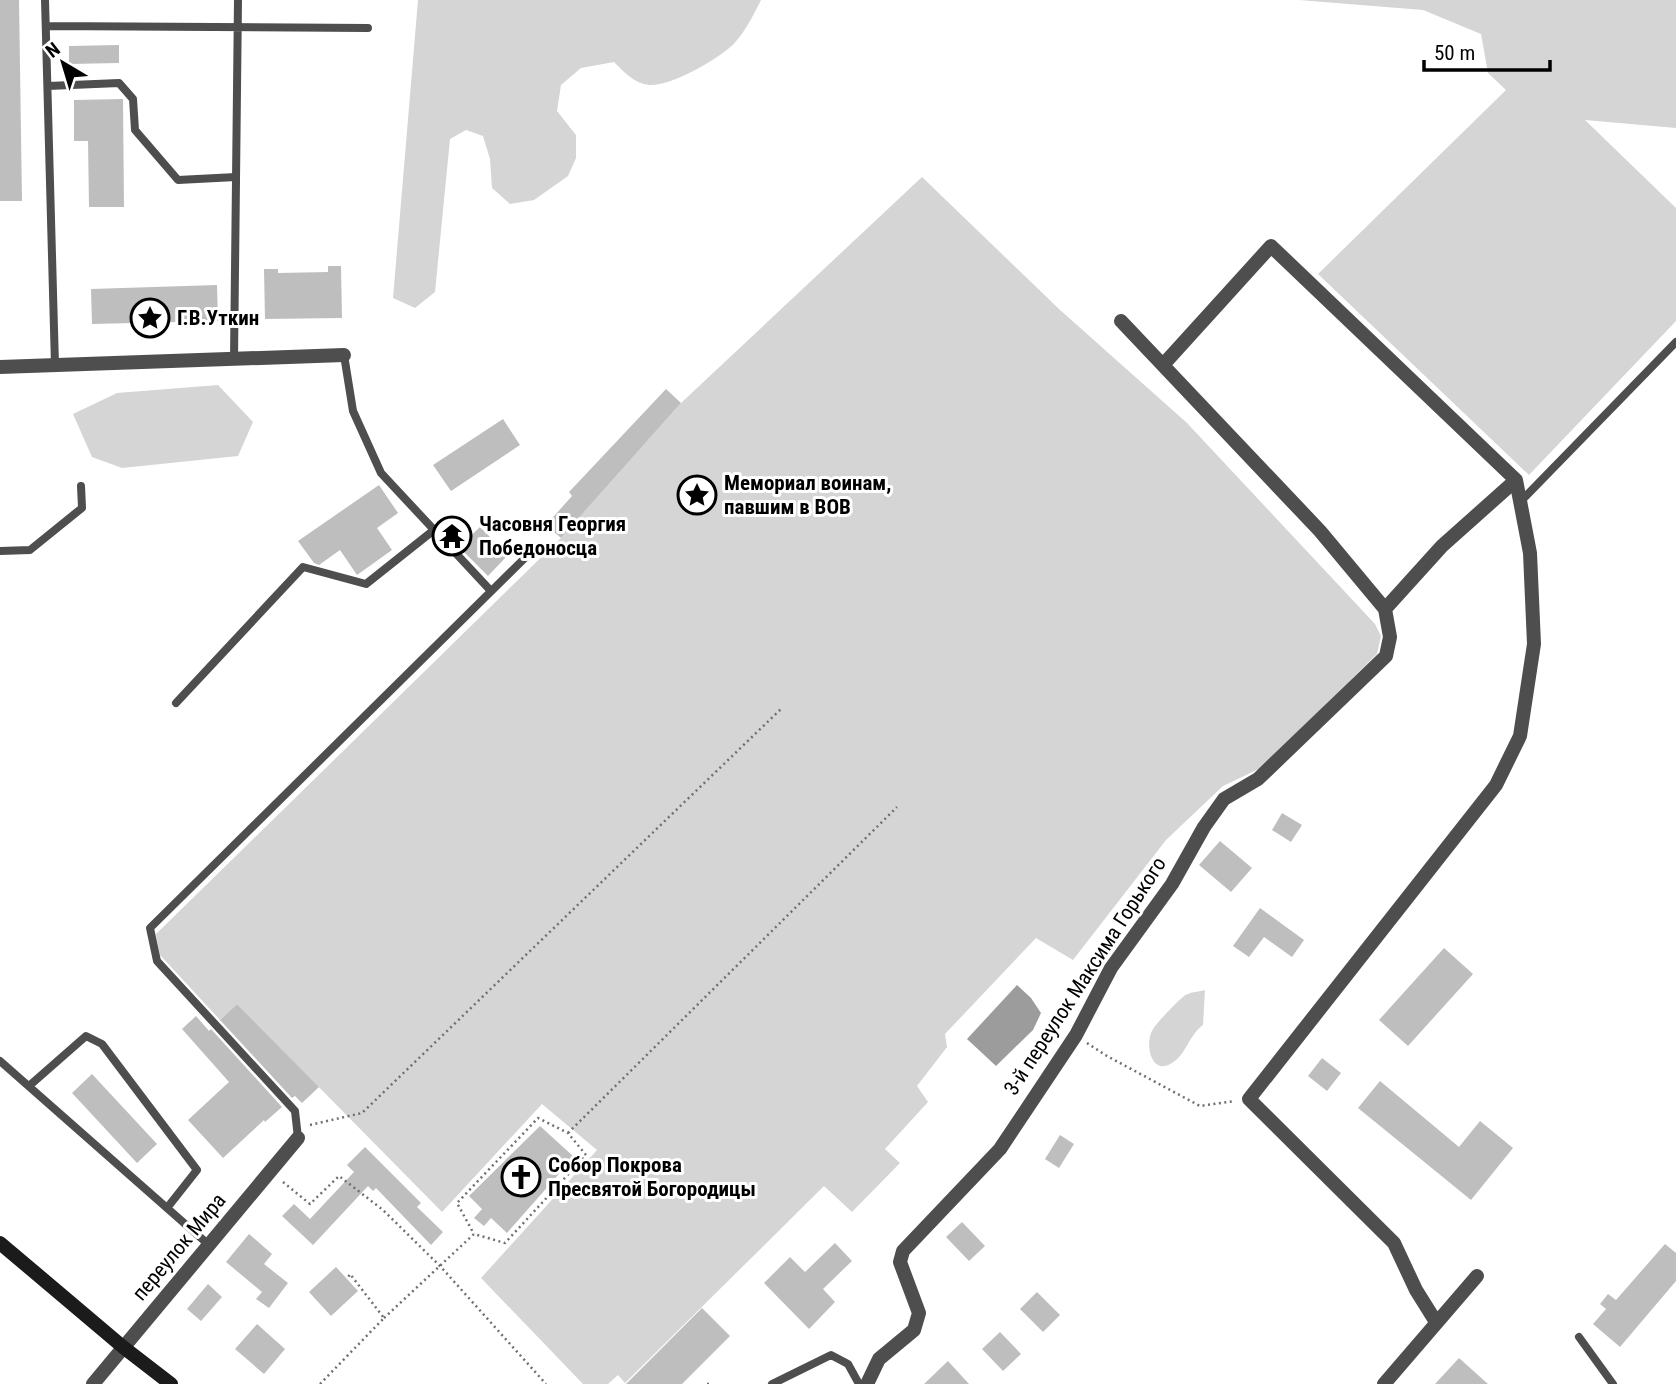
<svg xmlns="http://www.w3.org/2000/svg" width="1676" height="1384" font-family="'Roboto Condensed',sans-serif">
  <rect width="100%" height="100%" fill="#fff"/>
  <path fill="#d5d5d5" d="M418 0H761C753 16 742 38 728 49 712 62 669 87 649 85 635 84 623 71 614 62L581 68 561 85 557 111 576 135V158L568 176 534 200 510 204 492 188 490 159 483 136 466 130 450 139 435 292 415 308 393 298Z
    M1299 0H1676V128L1585 120 1676 208V321L1529 475 1318 274 1506 90 1488 73 1481 34 1423 10Z
    M922 177 1059 309 1187 423 1375 624 1381 636 1377 654 1261 768 1223 786 1166 840 1073 960 1036 938 945 1034 947 1047 917 1086 928 1102 885 1149 900 1163 852 1212 824 1186 625 1383 618 1375 608 1384H583L481 1278 597 1150 542 1104 442 1212 237 1004 220 1020 160 955 156 934 561 538 681 403Z
    M218 385 253 422 238 456 122 468 92 457 73 414 117 393Z
    M1205 990 1203 1025C1189 1035 1186 1055 1172 1063 1151 1077 1144 1043 1153 1029 1159 1020 1176 1003 1184 996 1189 992 1198 992 1205 990Z"/>
  <path fill="#9c9c9c" d="M1017 985 1031 998 1041 1013 1033 1030 996 1066 967 1039Z"/>
  <path fill="#bebebe" d="M0 0H19L22 201H0Z
    M119 45V63L69 64V46Z
    M123 99 124 207H89L88 141H74V100Z
    M328 266H341L342 318 265 319 264 269H278V273L328 272Z
    M217 285 218 321 92 324 91 289Z
    M666 389 681 403 561 538 546 525 572 496 569 492Z
    M503 419 520 445 451 491 433 465Z
    M379 485 398 513 377 528 392 550 357 575 340 550 319 565 314 563 298 541Z
    M480 527 508 555 488 576 459 547Z
    M1282 813 1302 825 1291 842 1272 830Z
    M1220 841 1252 868 1231 892 1199 865Z
    M1260 908 1304 940 1292 957 1264 937 1249 957 1233 946Z
    M1444 948 1473 974 1408 1046 1379 1020Z
    M237 1004 319 1087 302 1103 295 1096 292 1098 220 1020Z
    M196 1016 209 1031 211 1029 282 1107 265 1122 264 1120 223 1158 188 1120 229 1082 182 1029Z
    M1322 1058 1341 1073 1327 1091 1308 1076Z
    M92 1074 157 1144 137 1163 72 1093Z
    M1380 1081 1459 1147 1480 1121 1513 1148 1471 1200 1358 1108Z
    M540 1126 574 1157 507 1233 491 1218 484 1226 474 1218 482 1209 469 1196Z
    M1060 1135 1074 1144 1059 1168 1045 1159Z
    M365 1147 421 1203 417 1207 443 1232 431 1245 376 1188 373 1191 368 1186 313 1245 282 1216 294 1204 310 1219 354 1172 347 1165Z
    M962 1222 985 1246 969 1261 946 1237Z
    M249 1234 272 1254 264 1264 288 1283 269 1308 256 1299 262 1292 226 1262Z
    M835 1243 852 1261 823 1289 835 1302 809 1329 764 1283 790 1257 805 1272Z
    M1665 1244 1676 1253V1281L1620 1347 1593 1324 1606 1309 1600 1304 1608 1294 1616 1300Z
    M336 1267 358 1291 331 1316 309 1292Z
    M208 1284 222 1297 201 1321 187 1309Z
    M1037 1292 1060 1315 1043 1332 1020 1309Z
    M702 1308 730 1336 682 1384H626Z
    M257 1324 285 1349 264 1374 235 1349Z
    M1000 1332 1021 1354 1003 1371 982 1349Z
    M1459 1358 1488 1384H1435Z
    M948 1361 969 1384H924Z"/>
  <g fill="none" stroke-linecap="round" stroke-linejoin="round">
    <path stroke="#707070" stroke-width="2.5" stroke-dasharray="2 3.5" stroke-linecap="butt" d="M1087 1043 1107 1056 1200 1106 1235 1101
      M310 1125 362 1113 782 708
      M568 1133 897 807
      M283 1182 310 1204 339 1176 383 1210 441 1267 546 1384
      M384 1318 474 1234 505 1243 586 1155 568 1133 538 1118 457 1203 474 1234
      M320 1384 384 1318 350 1274 347 1279
      M707 1384H709"/>
    <path stroke="#4e4e4e" stroke-width="8" d="M45 0 55 365
      M46 26 368 28
      M48 86 119 83 133 99 135 130 178 180 236 177
      M344 355 353 411 381 473 491 591
      M234 360 238 0
      M1520 502 1676 342
      M0 551 30 550 82 508 81 486
      M176 703 303 567 366 584 434 530
      M0 1061 209 1245
      M29 1086 86 1036 102 1044 197 1170 167 1208
      M298 1138 295 1111 157 961 150 928 533 550
      M1579 1337 1613 1384
      M772 1384 831 1355 848 1364 859 1384"/>
    <path stroke="#4e4e4e" stroke-width="14" d="M1163 365 1271 246 1516 480 1530 553 1534 644 1520 736 1496 785 1249 1099 1394 1243 1416 1290 1436 1322
      M0 367 344 355
      M1385 609 1442 546 1516 480
      M93 1384 298 1138
      M867 1384 879 1359 914 1330 919 1313 900 1262 903 1251 1000 1149 1076 1035 1111 968 1172 884 1204 827 1224 799 1258 779 1386 656 1390 637 1385 609 1320 531 1121 321
      M1384 1384 1477 1276"/>
    <path stroke="#1b1b1b" stroke-width="14" d="M0 1243 123 1347 171 1384"/>
  </g>
  <defs>
    <symbol id="sight-ring" viewBox="-11 -11 22 22"><circle r="9.5" fill="#fff" stroke="#000" stroke-width="1.5"/><path d="M0-6L1.8-2.2L6-1.7L2.9 1.2L3.7 5.4L0 3.3L-3.7 5.4L-2.9 1.2L-6-1.7L-1.8-2.2Z" fill="#000"/></symbol>
    <symbol id="temple-ring" viewBox="-11 -11 22 22"><circle r="9.5" fill="#fff" stroke="#000" stroke-width="1.5"/><path d="M0-6L5-2H3V0L6.5 2.5H4V6H1.5V3h-3V6H-4V2.5H-6.5L-3 0V-2H-5Z" fill="#000"/></symbol>
    <symbol id="church-ring" viewBox="-11 -11 22 22"><circle r="9.5" fill="#fff" stroke="#000" stroke-width="1.5"/><path d="M-1.2-6h2.4v3.5h3.3v2.4h-3.3V6h-2.4V-.1h-3.3v-2.4h3.3Z" fill="#000"/></symbol>
  </defs>
  <g fill-rule="evenodd">
    <use href="#sight-ring" x="128" y="296" width="44" height="44"/>
    <use href="#sight-ring" x="675" y="473" width="44" height="44"/>
    <use href="#temple-ring" x="430" y="514" width="44" height="44"/>
    <use href="#church-ring" x="499" y="1155" width="44" height="44"/>
  </g>
  <g text-anchor="middle" dominant-baseline="central" stroke-width="6" stroke-linejoin="round" paint-order="stroke">
    <g font-size="21" font-weight="bold" fill="#000" stroke="#fff" text-anchor="start">
      <text x="177" y="318">Г.В.Уткин</text>
      <text x="724" y="483">Мемориал воинам,<tspan x="724" dy="24">павшим в ВОВ</tspan></text>
      <text x="479" y="524">Часовня Георгия<tspan x="479" dy="24">Победоносца</tspan></text>
      <text x="548" y="1165">Собор Покрова<tspan x="548" dy="24">Пресвятой Богородицы</tspan></text>
    </g>
    <g font-size="21" fill="#000" stroke="#fff">
      <text transform="translate(1085 976) rotate(-57)">3-й переулок Максима Горького</text>
      <text transform="translate(179 1247) rotate(-50)">переулок Мира</text>
    </g>
  </g>
  <g transform="translate(63 63) rotate(322)" stroke="#ffffff" stroke-width="5" paint-order="stroke">
  <path d="M0-5L12 26L0 18L-12 26Z" fill="#000000"/>
  <text y="-10" font-size="19" font-weight="bold" text-anchor="middle" fill="#000000">N</text>
  </g>
  <path d="M1424 60v10h126v-10" fill="none" stroke="#000000" stroke-width="3.5"/>
  <text x="1434" y="60" font-size="21" fill="#000000" stroke="#ffffff" stroke-width="5" paint-order="stroke">50 m</text>
</svg>
